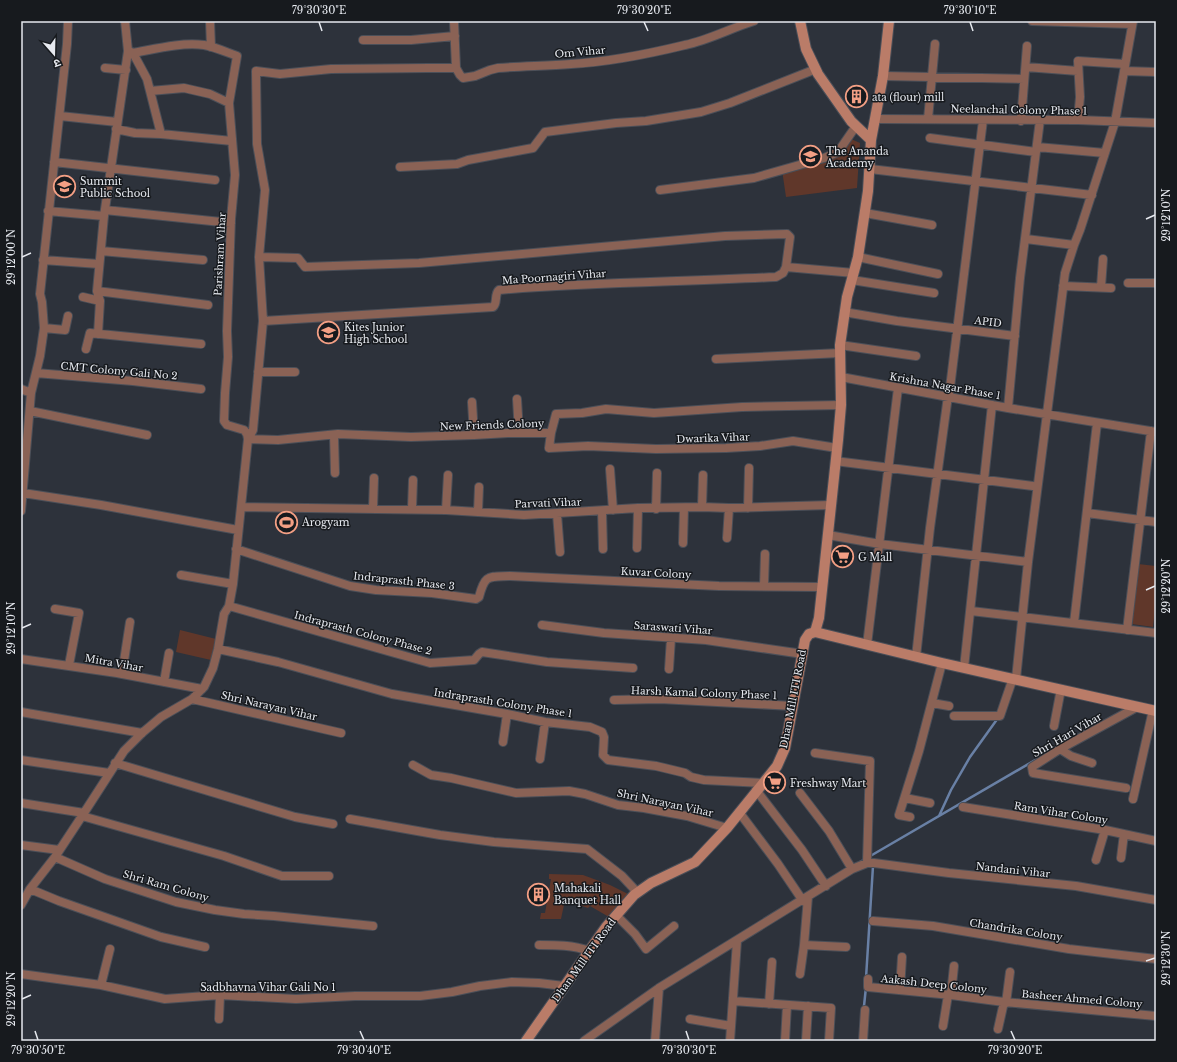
<svg xmlns="http://www.w3.org/2000/svg" width="1177" height="1062" font-family="'Libre Baskerville','Noto Sans Devanagari',serif">
  <rect width="100%" height="100%" fill="#2d323b"/>
  <path fill="#60372a" d="M851 139 860 143 857 188 786 197 782 170 830 159Z
    M1138 564 1156 566V600L1153 627 1132 624Z
    M180 630 216 639 211 660 176 652Z
    M549 874 583 875 610 885 630 895 609 917 590 906 588 908 565 900 561 919H540L541 913H545L551 879H549Z"/>
  <g fill="none" stroke-linecap="round" stroke-linejoin="round">
    <path stroke="#6980a5" stroke-width="2.5" d="M939 816 951 790 970 757 998 718
      M860 862 1037 759
      M866 978 873 866
      M864 1006 866 987"/>
    <defs>
      <path id="street" d="M210 21 211 47
        M454 21 456 68 460 75 463 78 475 76 490 70 498 68C522 66 547 66 571 64 609 62 648 54 685 45 709 40 731 28 754 21
        M1032 21 1132 24
        M363 40H411L455 36
        M129 51 133 53 147 79 161 134
        M133 53C155 49 181 42 204 45 215 47 226 52 237 56L229 103 235 175 231 219 227 331 228 357 225 393 224 421 227 425 244 430 247 434 248 439
        M1026 67 1078 71
        M105 68 126 70
        M1124 71 1156 72
        M883 76 1024 79
        M150 91 184 88 210 94 229 103
        M60 116 117 122
        M875 119 1078 120 1156 123
        M928 119 935 44
        M1078 120 1080 97 1078 61 1125 64
        M1021 121 1027 46
        M116 129 135 133 161 134 232 141
        M930 138 1036 152
        M1037 147 1105 153
        M54 162 215 180
        M400 167 457 164 468 160 533 148 545 132 616 123 646 121 701 112 730 103 816 69
        M870 169 1092 195
        M660 190 754 178 824 158 838 152 856 126
        M105 210 231 223
        M48 211 104 216
        M865 213 932 225
        M1026 239 1074 245
        M101 251 203 260
        M259 257 298 258 305 267 419 263 725 236 787 234 790 237 786 267
        M858 257 938 274
        M43 260 99 264
        M852 280 934 293
        M1128 283H1156
        M1063 286 1111 288
        M1101 287 1103 259
        M97 291 208 305
        M83 297 100 301
        M844 312 897 321 1015 336
        M263 321 493 307C498 303 494 294 499 290 591 282 684 282 776 277L783 273 786 267 854 273
        M44 328 65 330 68 316
        M98 334 100 301 97 291 104 216 128 51 125 21
        M840 345 916 356
        M86 349 90 333 201 344
        M716 359 840 353
        M258 372H295
        M36 373 133 381 201 389
        M841 377 1008 408 1156 432
        M21 389 31 393
        M949 396 983 120
        M517 399 519 433
        M472 402 474 435
        M1008 408 1020 278 1040 120
        M30 411 147 435
        M551 433 549 448 588 446 656 449 726 448 760 446 793 441 837 448
        M334 435 335 473
        M248 439 278 440 338 434 411 437 474 435 508 433H551L556 414 582 413 606 409 654 413 742 407 841 405
        M835 461 1033 486
        M610 469 613 510
        M23 493 101 505 238 530
        M241 507 446 510 524 515 638 508 702 507 729 508 831 505
        M702 507 703 475
        M748 508 749 468
        M373 509 374 478
        M412 509 413 480
        M656 509 657 473
        M446 510 448 475
        M21 511 31 393 40 356 44 328 42 302 40 294 67 44 68 21
        M602 511 603 549
        M478 512 479 487
        M1087 513 1156 522
        M557 514 560 552
        M828 535 880 544 1028 562
        M727 538 729 508
        M683 543 684 508
        M637 548 638 508
        M236 549 350 586 376 590 432 593 476 599 479 597C485 574 488 577 510 576L719 586 823 587
        M181 575 233 584
        M764 586 765 554
        M229 606 430 663 474 660 479 654 482 652 547 662 633 668
        M55 609 79 613 69 665
        M971 611 1156 633
        M1074 623 1097 423
        M542 625 604 633 706 640 803 654
        M1127 630 1151 431
        M867 645 898 388
        M218 649 278 662 392 694 507 714 545 722 590 727 602 732 604 737 603 755 608 760 656 766 685 773 691 777 704 780 763 783
        M916 657 930 528 948 396
        M21 659 117 673 202 689
        M964 668 992 405
        M669 669 671 638
        M122 674 130 622
        M1016 679 1028 562 1065 273 1074 245 1080 230 1115 122 1133 21
        M164 682 169 653
        M192 699 341 733
        M614 700 660 699 793 706
        M932 703 949 706
        M21 712 142 733
        M954 716H1000L1013 678
        M1054 726 1061 689
        M503 742 507 714
        M1060 749 1071 756 1092 763
        M815 753 870 761 867 863
        M540 759 545 722
        M21 760 109 773
        M115 763 295 817 333 824
        M413 765 431 775 451 778 516 793 569 791 585 794 618 805 644 808 687 816 727 828
        M1126 788 1033 773 1032 767 1060 749 1137 707
        M756 790 802 850 826 886
        M800 793 829 831 852 869
        M905 798 930 803
        M1133 799 1153 710
        M21 803 84 813
        M963 807 1105 830 1156 841
        M739 812 778 864 803 901
        M82 816 224 856 282 876H329
        M910 817 899 815 919 751 942 663
        M350 819 440 835 494 842 587 849 622 876 637 892
        M21 845 59 850
        M55 857 105 879 176 902 215 910 244 914 274 916 373 926
        M1121 858 1124 834
        M1096 860 1105 830
        M30 889 59 901 161 937 205 947
        M808 897 804 945 846 947
        M21 905 30 889 55 857 82 816 124 751 142 733 161 717 192 699 204 687 213 668 218 649 224 614 229 606 233 584 248 439 253 430 263 321 259 257 265 190 257 144 256 71 280 74 331 69 428 68H456
        M616 915 635 934 646 949 674 926
        M873 921 933 926 1069 949 1156 959
        M539 945C556 945 573 945 589 951
        M21 974 101 985 165 999 220 995 296 999 355 996H420L452 992 480 986 512 982 539 983 564 986
        M800 974 804 945
        M868 979V987L951 995 1004 1002 1156 1016
        M101 985 110 949
        M900 990 902 957
        M951 995 954 966
        M733 1001 831 1008 829 1041
        M1006 1003 1010 972
        M769 1004 772 962
        M219 1019 220 995
        M690 1019 731 1026
        M943 1026 948 995
        M998 1029 1004 1002
        M584 1041 659 988 852 869 867 863H874L949 873 1076 886 1156 900
        M655 1041 659 988
        M730 1041 737 941
        M785 1041 787 1005
        M806 1041 808 1006
        M863 1041 865 1010"/>
      <path id="secondary" d="M800 21 806 49 818 74 851 121 871 140
        M815 632 819 618 838 440 841 405 840 345 847 297 858 257 868 191 871 140 883 76 889 21
        M526 1041 606 927 634 895 651 883 695 862 727 828 777 766 785 748 805 640 809 634 815 632 942 663 1156 711"/>
    </defs>
    <use href="#street" stroke="#4b4f58" stroke-width="10"/>
    <use href="#secondary" stroke="#4b4f58" stroke-width="12"/>
    <use href="#street" stroke="#8a6255" stroke-width="8"/>
    <use href="#secondary" stroke="#ba7c68" stroke-width="10"/>
  </g>
  <path fill="none" stroke="#e6e9ef" stroke-width="1.5" d="M319 22 322 31M644 22 648 31M970 22 973 31M1146 219 1155 215M22 257 31 253M1146 590 1155 586M22 628 31 624M1146 961 1155 958M22 999 31 995M35 1031 38 1040M360 1031 364 1040M686 1031 689 1040M1011 1031 1015 1040"/>
  <defs>
    <symbol id="building-ring" viewBox="-11 -11 22 22"><circle r="9.5" fill="#171a1e" stroke="#f39f84" stroke-width="1.5"/><path d="M-4-6H4V6H1V3H-1V6H-4ZM-2.5-4.3h1.7v1.8h-1.7ZM.8-4.3h1.7v1.8H.8ZM-2.5-1h1.7V.8h-1.7ZM.8-1h1.7V.8H.8Z" fill="#f39f84"/></symbol>
    <symbol id="school-ring" viewBox="-11 -11 22 22"><circle r="9.5" fill="#171a1e" stroke="#f39f84" stroke-width="1.5"/><path d="M0-5L7-2L0 1L-7-2ZM-4 1L0 2.5L4 1V4Q0 6-4 4Z" fill="#f39f84"/></symbol>
    <symbol id="stadium-ring" viewBox="-11 -11 22 22"><circle r="9.5" fill="#171a1e" stroke="#f39f84" stroke-width="1.5"/><path d="M0-5a6.5 5 0 1 0 0 10a6.5 5 0 1 0 0-10ZM-3.5-1.8h7v3.6h-7Z" fill="#f39f84"/></symbol>
    <symbol id="supermarket-ring" viewBox="-11 -11 22 22"><circle r="9.5" fill="#171a1e" stroke="#f39f84" stroke-width="1.5"/><path d="M-6-5.5h2.5l.6 2H6L4.5 2H-2.5L-4.4-4H-6ZM-1.5 3.2a1.3 1.3 0 1 0 .1 0ZM3 3.2a1.3 1.3 0 1 0 .1 0Z" fill="#f39f84"/></symbol>
  </defs>
  <g fill-rule="evenodd">
    <use href="#building-ring" x="844" y="84" width="25" height="25"/>
    <use href="#school-ring" x="798" y="144" width="25" height="25"/>
    <use href="#school-ring" x="52" y="174" width="25" height="25"/>
    <use href="#school-ring" x="316" y="320" width="25" height="25"/>
    <use href="#stadium-ring" x="274" y="510" width="25" height="25"/>
    <use href="#supermarket-ring" x="830" y="544" width="25" height="25"/>
    <use href="#supermarket-ring" x="762" y="770" width="25" height="25"/>
    <use href="#building-ring" x="526" y="882" width="25" height="25"/>
  </g>
  <g text-anchor="middle" dominant-baseline="central" stroke-width="3" stroke-linejoin="round" paint-order="stroke">
    <g font-size="10" fill="#e6e9ef" stroke="#171a1e">
      <text transform="translate(580 52) rotate(-5)">Om Vihar</text>
      <text transform="translate(1019 110) rotate(1)">Neelanchal Colony Phase 1</text>
      <text transform="translate(220 254) rotate(-87)">Parishram Vihar</text>
      <text transform="translate(554 277) rotate(-4)">Ma Poornagiri Vihar</text>
      <text transform="translate(988 322) rotate(7)">APID</text>
      <text transform="translate(119 371) rotate(5)">CMT Colony Gali No 2</text>
      <text transform="translate(945 386) rotate(10)">Krishna Nagar Phase 1</text>
      <text transform="translate(492 425) rotate(-2)">New Friends Colony</text>
      <text transform="translate(713 438) rotate(-2)">Dwarika Vihar</text>
      <text transform="translate(548 503) rotate(-2)">Parvati Vihar</text>
      <text transform="translate(656 573) rotate(3)">Kuvar Colony</text>
      <text transform="translate(404 581) rotate(6)">Indraprasth Phase 3</text>
      <text transform="translate(673 628) rotate(4)">Saraswati Vihar</text>
      <text transform="translate(363 633) rotate(15)">Indraprasth Colony Phase 2</text>
      <text transform="translate(114 663) rotate(10)">Mitra Vihar</text>
      <text transform="translate(704 693) rotate(2)">Harsh Kamal Colony Phase 1</text>
      <text transform="translate(793 699) rotate(-79)">Dhan Mill ITI Road</text>
      <text transform="translate(503 703) rotate(9)">Indraprasth Colony Phase 1</text>
      <text transform="translate(269 706) rotate(13)">Shri Narayan Vihar</text>
      <text transform="translate(1067 735) rotate(-30)">Shri Hari Vihar</text>
      <text transform="translate(665 803) rotate(12)">Shri Narayan Vihar</text>
      <text transform="translate(1061 813) rotate(9)">Ram Vihar Colony</text>
      <text transform="translate(1013 870) rotate(6)">Nandani Vihar</text>
      <text transform="translate(166 886) rotate(16)">Shri Ram Colony</text>
      <text transform="translate(1016 930) rotate(9)">Chandrika Colony</text>
      <text transform="translate(584 960) rotate(-54)">Dhan Mill ITI Road</text>
      <text transform="translate(934 984) rotate(6)">Aakash Deep Colony</text>
      <text x="268" y="987">Sadbhavna Vihar Gali No 1</text>
      <text transform="translate(1082 999) rotate(5)">Basheer Ahmed Colony</text>
    </g>
    <g font-size="10" fill="#e6e9ef" stroke="#171a1e" text-anchor="start">
      <text x="872" y="97">ata (flour) mill</text>
      <text x="826" y="151">The Ananda<tspan x="826" dy="12">Academy</tspan></text>
      <text x="80" y="181">Summit<tspan x="80" dy="12">Public School</tspan></text>
      <text x="344" y="327">Kites Junior<tspan x="344" dy="12">High School</tspan></text>
      <text x="302" y="522">Arogyam</text>
      <text x="858" y="557">G Mall</text>
      <text x="790" y="783">Freshway Mart</text>
      <text x="554" y="888">Mahakali<tspan x="554" dy="12">Banquet Hall</tspan></text>
    </g>
  </g>
  <rect width="1177" height="1062" fill="none" stroke="#171a1e" stroke-width="44"/>
  <g transform="translate(54 54) rotate(160)" stroke="#171a1e" stroke-width="3" paint-order="stroke">
  <path d="M0-3L7 15L0 10L-7 15Z" fill="#e6e9ef"/>
  <text y="-6" font-size="11" font-weight="bold" text-anchor="middle" fill="#e6e9ef">उ</text>
  </g>
  <rect x="22" y="22" width="1133" height="1018" fill="none" stroke="#e6e9ef" stroke-width="1.5"/>
  <g font-size="10" text-anchor="middle" fill="#e6e9ef">
    <text x="319" y="14">79°30'30"E</text>
    <text x="644" y="14">79°30'20"E</text>
    <text x="970" y="14">79°30'10"E</text>
    <text transform="translate(1166 215) rotate(-90)" y="4">29°12'10"N</text>
    <text transform="translate(11 257) rotate(-90)" y="4">29°12'00"N</text>
    <text transform="translate(1166 586) rotate(-90)" y="4">29°12'20"N</text>
    <text transform="translate(11 628) rotate(-90)" y="4">29°12'10"N</text>
    <text transform="translate(1166 958) rotate(-90)" y="4">29°12'30"N</text>
    <text transform="translate(11 999) rotate(-90)" y="4">29°12'20"N</text>
    <text x="38" y="1054">79°30'50"E</text>
    <text x="364" y="1054">79°30'40"E</text>
    <text x="689" y="1054">79°30'30"E</text>
    <text x="1015" y="1054">79°30'20"E</text>
  </g>
</svg>
